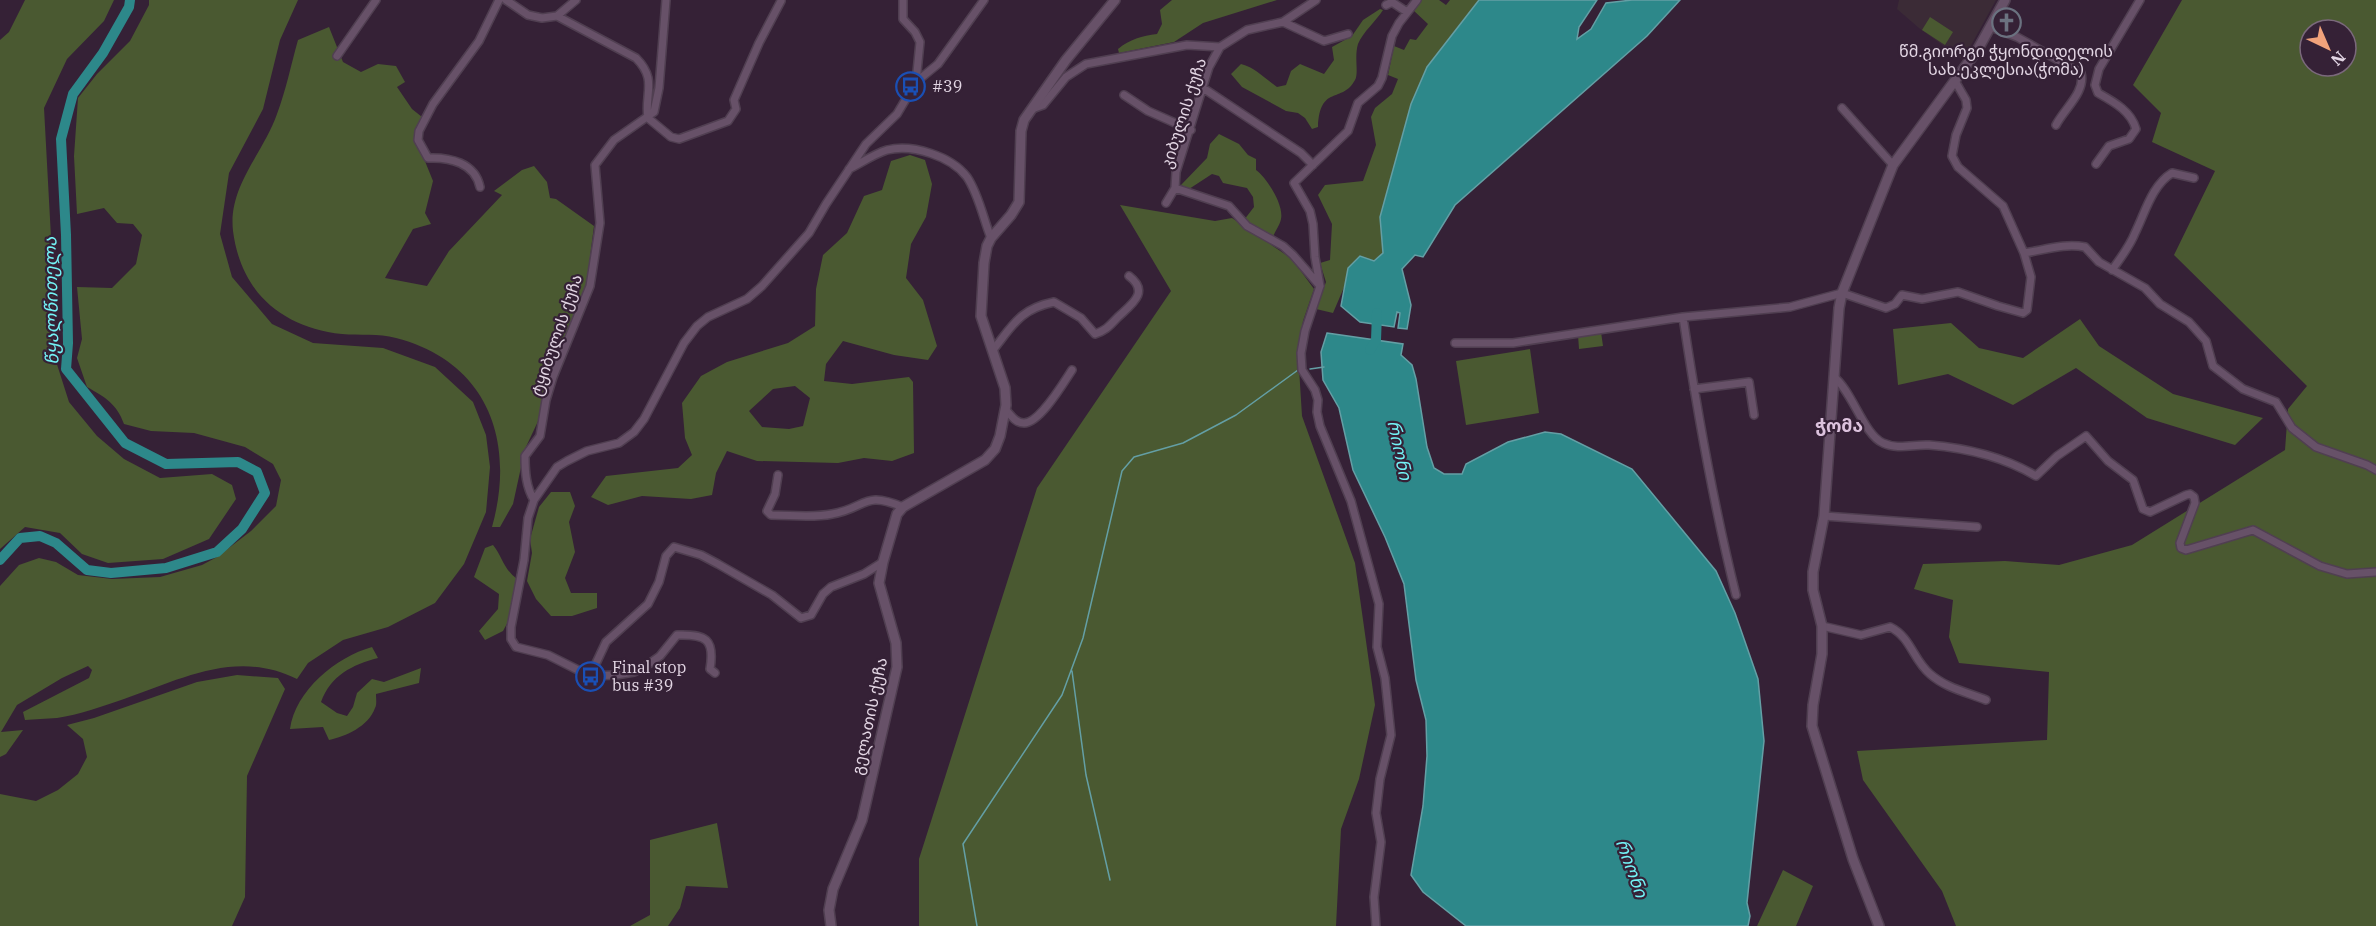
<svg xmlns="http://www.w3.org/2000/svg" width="2376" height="926" font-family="'IBM Plex Serif','Noto Sans Georgian',serif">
  <rect width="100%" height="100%" fill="#352136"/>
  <path fill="#3b2b36" d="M1899 0H1996L1963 60 1919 28 1897 9Z"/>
  <path fill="#4a5931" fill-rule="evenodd" d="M25 0H114L104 21 67 59 44 108 53 274 54 355 69 402 97 436 124 459 160 478 212 474 232 485 236 499 209 539 163 559 108 563 82 554 60 533 25 527 0 549V40L9 32Z
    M149 0H298L280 40 263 109 229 173 220 234 232 277 272 324 313 343 383 348 435 367 473 402 486 435 490 467 486 512 464 564 435 603 388 627 343 640 308 663 297 679C236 649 182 679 124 699 103 706 79 715 57 718 46 719 35 719 25 720L23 712 89 678 92 670 88 666 62 678 17 705 1 732 23 730 6 754 0 757V586L19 565 39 558 56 562 78 575 112 579 160 577 202 565 217 557 251 531 276 506 281 480 273 464 245 447 194 433 151 431 124 424C117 404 105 397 87 387L77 358 82 339 77 287 112 288 136 264 142 235 133 224 117 223 104 208 77 214 74 156 78 98 97 74 130 41 149 5Z
    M1172 0H1277L1203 23 1174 42 1119 53 1118 49C1130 39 1142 36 1157 34L1162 24 1160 10Z
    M1422 0H1439L1446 5 1450 0H1479L1427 67 1411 104 1380 217 1383 253 1374 261 1348 268 1345 285 1333 313 1316 309 1326 282 1320 263 1330 260 1332 224 1318 195 1325 185 1363 181 1376 145 1371 117 1375 108 1392 94 1398 79 1388 75 1394 46 1404 50 1410 39 1416 40 1428 24 1413 10Z
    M2182 0H2376V926H1956L1942 891 1863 780 1857 751 2047 740 2049 672 1959 663 1949 637 1953 600 1914 589 1923 564 2005 561 2059 565 2132 545 2285 450 2288 409 2307 386 2174 255 2215 171 2152 142 2161 113 2133 85ZM2310 30H2346V66H2310Z
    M1380 9 1383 10C1376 21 1363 32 1358 44 1354 57 1359 73 1355 80 1342 104 1320 84 1318 127L1312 129 1305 118 1298 113 1286 111 1242 87 1231 74 1241 64C1256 68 1264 78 1277 87L1286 85 1291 71 1300 64 1324 74 1334 60 1332 47 1352 36 1363 20Z
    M1930 17 1953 32 1945 45 1922 30Z
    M329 27 343 62 361 72 378 64 396 66 405 82 397 87 412 109 422 117 416 139 433 181 425 213 431 224 413 229 385 278 427 286 449 251 502 195 494 191 522 170 534 166 547 182 550 198 556 199 594 226 586 288 545 393 540 417 525 449 513 504 500 527H492C516 441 488 362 396 338 378 333 360 336 342 334 282 327 241 293 233 231 228 186 263 154 277 114 286 90 291 65 298 40Z
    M1219 134 1239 144 1248 155 1256 159V170C1267 178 1284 205 1281 219 1280 225 1275 231 1273 237L1244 220 1254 207 1253 197 1247 188 1223 183 1219 176 1212 174 1189 189 1181 185 1207 158 1210 144Z
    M910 155 925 160 932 184 926 217 911 244 906 278 923 300 937 346 928 360 894 355 843 341 826 364 824 381 852 384 909 377 913 382 914 453 892 461 864 458 838 463 757 461 727 451 716 473 712 495 691 499 642 496 608 505 591 497 606 476 678 468 692 455 685 438 682 403 701 376 727 362 788 343 815 326 816 289 823 255 847 233 864 196 882 190 891 161ZM795 386 810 398 803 426 789 429 762 427 749 411 773 389Z
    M1120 205 1215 221 1232 218 1292 259 1314 289 1303 321 1298 352 1302 416 1355 563 1375 705 1359 779 1341 829 1336 926H919V859L1037 488 1171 291Z
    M2080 319 2099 346 2173 394 2263 418 2235 445 2147 418 2076 368 2013 405 1948 374 1898 385 1893 329 1951 323 1979 348 2023 358Z
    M1601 332 1603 346 1579 349 1578 335Z
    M1530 349 1539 413 1466 425 1456 361Z
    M551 492H570L575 506 569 522 575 552 565 578 571 593H597V608L572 616H551L536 599 527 581 532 553 530 539 539 507Z
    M493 545C503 557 503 570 519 580L510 618 503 631 485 640 479 631 498 609 499 594 474 577 485 548Z
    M372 647 378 658C352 665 331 675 321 702L337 713 347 716 353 707 357 693 372 679 384 682 421 668 419 683 376 694C376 698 377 705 375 708 368 727 346 736 329 740L323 727 290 729C295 691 336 657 372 647Z
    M237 675 278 678 285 689 247 776 245 897 232 926H0V794L36 801 58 790 78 774 87 757 83 739 67 725 94 718 197 682Z
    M717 823 728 888 686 886 680 908 668 926H630L650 915V840Z
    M1783 870 1813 886 1796 926H1757Z"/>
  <path fill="#2d888a" stroke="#649fa5" stroke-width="1.5" d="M1479 0H1597L1579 27 1577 39 1591 29 1606 3 1632 0H1680L1647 36 1455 205 1423 257 1415 255 1402 269 1411 305 1407 329 1398 328 1400 313 1397 312 1394 327 1360 322 1341 306 1348 268 1360 256 1374 261 1383 253 1380 217 1411 104 1427 67Z
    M1327 333 1403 344 1401 355 1412 365 1416 379 1427 447 1434 468 1444 474H1462L1466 464 1508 442 1545 432 1561 434 1632 469 1716 571 1735 613 1758 679 1764 741 1747 903 1750 916 1748 926H1466L1423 892 1411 875 1423 806 1427 756 1426 720 1416 680 1404 584 1385 537 1353 470 1339 408 1323 380 1321 352Z"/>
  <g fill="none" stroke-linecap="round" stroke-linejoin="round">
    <path stroke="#649fa5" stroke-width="1.5" d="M1310 369 1324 367
      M1072 671 1086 775 1110 880
      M977 926 963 844 1062 695 1083 638 1122 471 1134 457 1183 443 1236 415 1298 370"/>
    <path stroke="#2d888a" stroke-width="10" d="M1370 350 1376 340 1377 313
      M0 560 20 538 40 536 56 543 87 570 111 573 166 568 217 552 242 529 265 493 257 472 238 462 166 464 125 443 66 369 68 343 66 235 61 139 73 94 103 53 129 7 130 0"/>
    <defs>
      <path id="street" d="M506 0 528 15 542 18 557 16 636 58C658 80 644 94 648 118
        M1386 5 1392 2 1407 12
        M557 16 576 0
        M1283 22 1324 41 1348 34
        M1991 27 2017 37 2081 73C2086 92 2064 109 2056 125
        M337 56 376 0
        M1955 81 1966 100 1967 108 1956 135 1952 156 1958 167 2003 206 2024 253C2045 250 2064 243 2085 247L2099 262 2145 288 2160 304 2189 322 2206 341 2213 366 2243 389 2276 402 2292 428 2316 447 2367 465 2376 470
        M916 82 938 64 984 0
        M1203 88 1301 153 1313 165
        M1124 95 1148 111 1191 130
        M1842 108 1893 165
        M1032 109 1043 105 1066 77 1086 64 1187 45 1220 47
        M648 118 671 137 679 139 728 121 736 109 734 100 759 43 781 1
        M2096 164 2109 146 2129 139 2136 129C2131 111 2114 102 2098 93L2095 85 2099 69 2140 0
        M849 169C861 163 874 154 887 150 913 144 951 156 967 177 979 195 983 218 991 238
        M480 187C475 163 450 157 428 158L418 140 419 131 433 104 479 41 499 0
        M1175 188 1229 206 1247 226 1283 246 1293 255 1320 286
        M1166 203 1175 188 1176 172 1209 67 1220 47 1247 30 1283 22 1316 0
        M2112 270C2120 259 2130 246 2135 233 2145 213 2152 185 2172 173L2194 178
        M1683 317C1697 411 1713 503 1736 595
        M1455 343H1513L1683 317 1790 307 1842 293 1886 308 1895 304 1902 295 1922 299 1958 292 1998 306 2023 313 2027 310 2031 277 2024 253
        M993 350C1013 325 1020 309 1054 302L1081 318 1095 334C1107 330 1110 325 1118 317 1132 304 1150 292 1129 276
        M1834 377C1852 391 1864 435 1883 443 1898 450 1914 444 1929 445 1966 448 2004 457 2036 476L2057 456 2086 436 2108 461 2133 480 2143 509 2150 512 2186 495 2190 494 2194 497 2195 503 2180 543 2181 548 2186 550 2253 530 2320 566 2347 574 2376 572
        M1694 389 1749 382 1754 415
        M1005 409C1011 415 1015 423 1024 423 1040 423 1064 382 1072 370
        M778 475 775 494 767 511 771 515C791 515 813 518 832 514 867 508 863 490 903 507
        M534 500C526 487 525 472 525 456L540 436 546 400 553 377 590 286 600 223 595 165 614 140 654 112 659 88 666 0
        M1824 516 1977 527
        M1822 626 1861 635 1890 627C1911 637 1913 660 1930 674 1946 688 1966 692 1986 700
        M715 673 710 669C715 639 706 634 677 635L660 656 646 666 634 672 616 675 590 676 548 655 516 647 511 639V627L524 560 528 518 534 500 557 467 567 461 587 451 619 443 634 432 644 419 684 343 697 326 708 317 747 299 762 286 809 233 826 204 866 144 897 114 916 82 920 42 915 32 903 19V0
        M590 676 606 642 648 604 659 582 666 556 674 547 701 555 718 564 772 595 801 618 811 615 823 594 831 587 864 574 883 562
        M1376 926 1374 897 1381 842 1376 813 1380 779 1391 735 1385 678 1377 647 1379 604 1351 501 1320 426 1317 412 1318 400 1315 390 1302 370 1301 353 1305 331 1320 286 1315 257 1313 224 1310 211 1294 183 1348 131 1358 103 1378 86 1382 78 1392 36 1399 23 1417 0"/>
      <path id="secondary" d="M831 926 829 910 833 889 862 820 897 667 896 643 879 583 883 562 897 514 903 507 985 460 995 449 1000 436 1006 405 1005 388 981 316 984 263 987 246 991 238 1011 215 1019 202 1021 131 1024 120 1066 60 1115 0
        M1879 926 1853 859 1812 726 1813 705 1822 654V626L1813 590V572L1824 516 1839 308 1842 293 1893 165 1978 49 2005 0"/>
    </defs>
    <use href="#street" stroke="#503f51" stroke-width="10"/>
    <use href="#secondary" stroke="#503f51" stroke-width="12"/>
    <use href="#street" stroke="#675168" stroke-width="7"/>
    <use href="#secondary" stroke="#675168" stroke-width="9"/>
  </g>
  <defs>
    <symbol id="church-ring" viewBox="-11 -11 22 22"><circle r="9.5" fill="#352136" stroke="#6b7280" stroke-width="1.5"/><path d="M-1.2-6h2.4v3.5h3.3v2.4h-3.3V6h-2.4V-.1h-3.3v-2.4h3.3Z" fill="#6b7280"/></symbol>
    <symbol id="bus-ring" viewBox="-11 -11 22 22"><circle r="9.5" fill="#352136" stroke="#1a4fb4" stroke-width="1.5"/><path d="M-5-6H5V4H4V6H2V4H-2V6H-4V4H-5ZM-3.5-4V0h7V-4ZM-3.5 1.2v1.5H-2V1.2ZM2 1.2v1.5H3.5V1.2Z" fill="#1a4fb4"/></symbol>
  </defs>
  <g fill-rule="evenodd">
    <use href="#church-ring" x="1990" y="6" width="33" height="33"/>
    <use href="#bus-ring" x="894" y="70" width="33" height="33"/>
    <use href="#bus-ring" x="574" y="660" width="33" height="33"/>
  </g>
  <g text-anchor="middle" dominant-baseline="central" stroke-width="4.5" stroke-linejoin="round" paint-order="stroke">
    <g font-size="16" fill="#e3d6e4" stroke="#352136" text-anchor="start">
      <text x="2006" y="51" text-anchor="middle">წმ.გიორგი ჭყონდიდელის<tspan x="2006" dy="18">სახ.ეკლესია(ჭომა)</tspan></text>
      <text x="932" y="86">#39</text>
      <text x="612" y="667">Final stop<tspan x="612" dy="18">bus #39</tspan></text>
    </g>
    <g font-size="16" fill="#e3d6e4" stroke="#352136">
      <text transform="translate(1183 113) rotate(-72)">კიბულის ქუჩა</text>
      <text transform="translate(556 335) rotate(-71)">ტყიბულის ქუჩა</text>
      <text transform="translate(869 716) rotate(-78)">გელათის ქუჩა</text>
    </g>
    <g font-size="18" font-style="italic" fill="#73f3f6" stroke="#352136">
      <text transform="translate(51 301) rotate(-91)">წყალწითელა</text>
      <text transform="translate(1400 450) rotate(78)">რიონი</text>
      <text transform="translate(1632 868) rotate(70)">რიონი</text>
    </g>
    <g font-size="18" font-weight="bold" fill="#dcc2dd" stroke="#352136">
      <text x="1839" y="425">ჭომა</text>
    </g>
  </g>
  <g transform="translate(2328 48) rotate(136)"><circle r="28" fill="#352136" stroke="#7b697c" stroke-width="1.5"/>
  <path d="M0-4.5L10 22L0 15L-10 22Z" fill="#f1a27b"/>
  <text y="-9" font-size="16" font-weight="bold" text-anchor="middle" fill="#e3d6e4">N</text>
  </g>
</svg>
